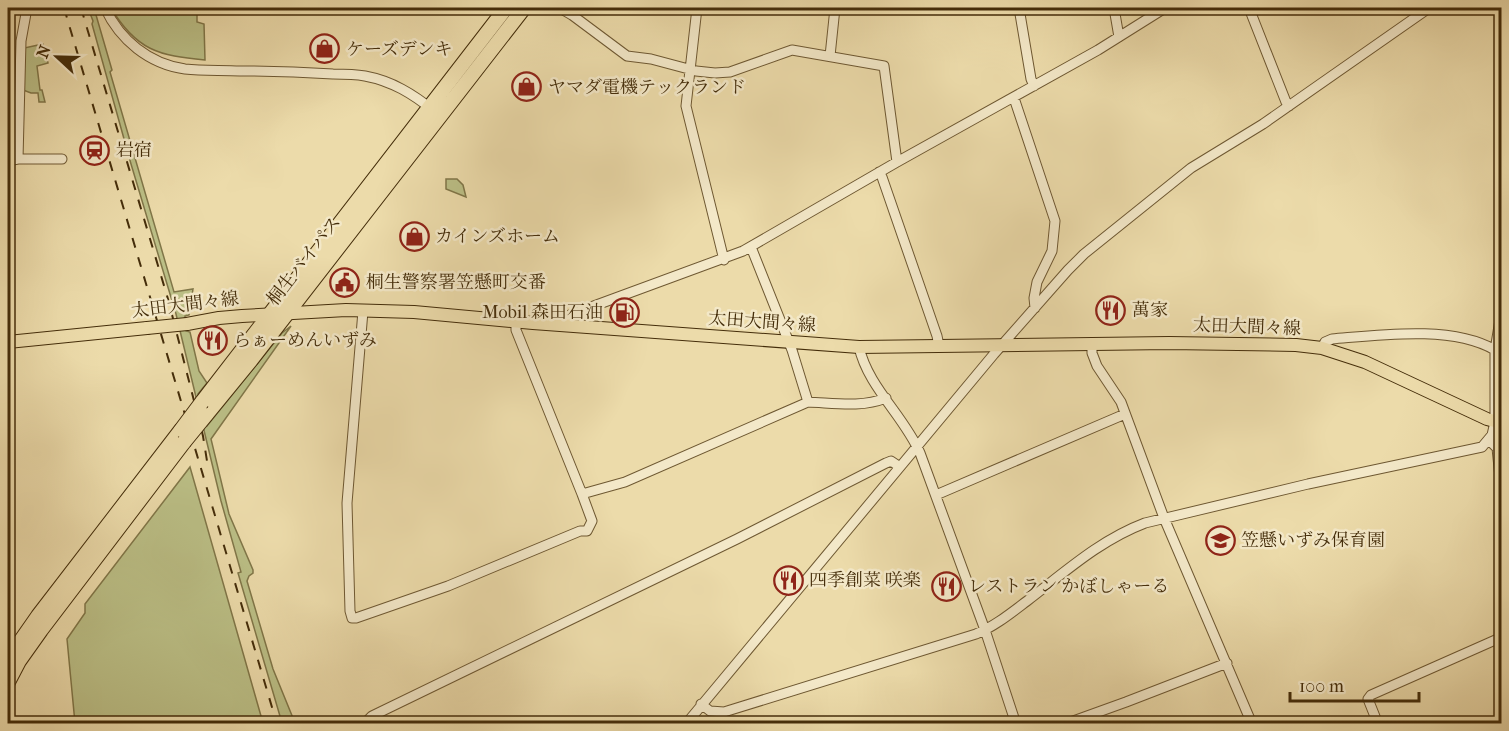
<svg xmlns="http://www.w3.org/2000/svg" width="1509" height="731" font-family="'IM FELL French Canon','Noto Serif JP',serif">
  <rect width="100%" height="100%" fill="#ecdbaa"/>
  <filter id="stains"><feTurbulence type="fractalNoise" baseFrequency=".00333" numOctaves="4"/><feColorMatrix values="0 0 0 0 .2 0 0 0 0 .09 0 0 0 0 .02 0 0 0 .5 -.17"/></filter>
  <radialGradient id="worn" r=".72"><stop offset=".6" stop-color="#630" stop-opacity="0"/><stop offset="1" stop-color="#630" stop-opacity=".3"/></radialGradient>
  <path fill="#bbbf86" stroke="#807648" stroke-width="1.5" d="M88 8H94L112 70 110 72 174 292 193 289 189 315 185 316 186 331 190 332 199 371 207 383 198 394 207 426 282 333 291 326 211 439 229 514 253 570V573L249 576 247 581 273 669 295 723H282L238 573 241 572 221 501 176 314 131 164 92 24 93 21Z
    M111 8H197V22L204 24 205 60C159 56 136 50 111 8Z
    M43 44 48 63 37 66 40 90H42L45 102H39L38 93H31L23 90 24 48Z
    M446 179H457L463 185 466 197 446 189Z
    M190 467 263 723H75L67 639 85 613V604Z"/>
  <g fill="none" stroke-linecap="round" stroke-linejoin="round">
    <defs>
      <path id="minor" d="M105 8C120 40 149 64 185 69 203 71 222 70 240 71 271 71 302 72 333 74 343 74 354 74 365 76 392 81 413 94 434 111
        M560 8 572 15 627 56 651 59 696 71 715 73 730 72 792 50 884 66 897 162
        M697 8 686 106 724 260
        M1019 8 1031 79 1034 86
        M1114 8 1119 37
        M1249 8 1286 102 1289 106
        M830 56 835 8
        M1014 98 1055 221 1052 251 1037 282 1034 298 1035 308
        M18 159 21 41 27 8
        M8 161 18 159H62
        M879 172 882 177 937 336 939 346
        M363 311 347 503 350 611 352 618H356L448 586 580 531H587L592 521 582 494 516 330V321
        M556 324 563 318 572 314 743 251 897 162 1098 50 1165 8
        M1092 343V353L1097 366 1121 402 1164 518 1252 724
        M859 347C868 387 904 416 920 453L985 630 1016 724
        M1322 348 1325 342 1332 339C1380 335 1452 325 1495 350
        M808 402C834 403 861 408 886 398
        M1489 440 1497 448 1502 497
        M582 494 625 482 808 402 792 350 751 247
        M936 495 1125 414
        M701 704 710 711 724 712 976 634C995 626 1011 613 1027 601 1065 572 1100 540 1145 523L1308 484 1482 447 1492 435 1495 422V350L1502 308
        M364 724 372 716 737 539 886 463 891 461 900 467
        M686 724 994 354 1068 270 1084 254 1191 168 1263 124 1429 8
        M1065 724 1126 702 1227 663
        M1378 724 1368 699 1371 695 1502 637"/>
      <path id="major" d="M8 169V193
        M187 324 219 318 242 316 346 310 414 312 533 323 859 347 1169 343 1296 345 1322 348 1365 362 1487 419 1502 423
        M8 342 147 328
        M8 621V623"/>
      <path id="highway" d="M202 402 506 8
        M206 415 251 360 524 8
        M8 659 38 616 181 430
        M8 682 19 661 41 630 184 442"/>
    </defs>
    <use href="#minor" stroke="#6e5832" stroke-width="11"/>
    <use href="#major" stroke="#442d0a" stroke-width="14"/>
    <use href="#highway" stroke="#442d0a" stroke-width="16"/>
    <use href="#minor" stroke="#f3e8c8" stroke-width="9"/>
    <use href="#major" stroke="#ecdbaa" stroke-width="12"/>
    <use href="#highway" stroke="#ecdbaa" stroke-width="14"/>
    <path stroke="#442d0a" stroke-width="2" stroke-dasharray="10 10" stroke-linecap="butt" d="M64 8 277 724
      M81 8 168 299 203 436 207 461"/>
    <defs>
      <path id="major-bridge" d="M147 328 187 324"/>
      <path id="highway-bridge" d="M181 430 202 402
        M184 442 206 415"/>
    </defs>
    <use href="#major-bridge" stroke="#442d0a" stroke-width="14" stroke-linecap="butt"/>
    <use href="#highway-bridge" stroke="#442d0a" stroke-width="16" stroke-linecap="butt"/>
    <use href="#major-bridge" stroke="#ecdbaa" stroke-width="12"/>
    <use href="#highway-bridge" stroke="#ecdbaa" stroke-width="14"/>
  </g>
  <defs>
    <symbol id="shop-ring" viewBox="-11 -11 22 22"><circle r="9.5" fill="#f3e8c8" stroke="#8f2418" stroke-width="1.5"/><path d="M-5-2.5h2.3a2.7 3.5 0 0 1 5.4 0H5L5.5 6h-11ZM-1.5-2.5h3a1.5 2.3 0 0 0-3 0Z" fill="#8f2418"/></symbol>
    <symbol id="station-ring" viewBox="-11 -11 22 22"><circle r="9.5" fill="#f3e8c8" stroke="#8f2418" stroke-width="1.5"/><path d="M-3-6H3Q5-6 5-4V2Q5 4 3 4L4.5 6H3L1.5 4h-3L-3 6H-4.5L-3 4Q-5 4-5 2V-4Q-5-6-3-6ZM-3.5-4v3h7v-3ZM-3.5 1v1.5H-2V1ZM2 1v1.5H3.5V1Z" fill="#8f2418"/></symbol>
    <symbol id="civic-ring" viewBox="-11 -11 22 22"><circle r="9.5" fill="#f3e8c8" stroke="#8f2418" stroke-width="1.5"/><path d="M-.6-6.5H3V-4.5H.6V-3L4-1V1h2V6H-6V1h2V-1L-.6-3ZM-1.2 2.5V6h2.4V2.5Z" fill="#8f2418"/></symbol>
    <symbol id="restaurant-ring" viewBox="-11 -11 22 22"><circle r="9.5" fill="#f3e8c8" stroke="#8f2418" stroke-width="1.5"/><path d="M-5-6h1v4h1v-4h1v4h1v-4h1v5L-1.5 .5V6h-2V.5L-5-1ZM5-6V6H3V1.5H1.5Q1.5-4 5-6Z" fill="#8f2418"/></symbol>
    <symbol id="fuel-ring" viewBox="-11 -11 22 22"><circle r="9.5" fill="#f3e8c8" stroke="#8f2418" stroke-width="1.5"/><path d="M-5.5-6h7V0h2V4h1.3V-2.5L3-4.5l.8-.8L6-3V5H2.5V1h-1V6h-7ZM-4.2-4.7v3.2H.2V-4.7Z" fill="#8f2418"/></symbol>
    <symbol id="school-ring" viewBox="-11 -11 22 22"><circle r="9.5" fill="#f3e8c8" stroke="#8f2418" stroke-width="1.5"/><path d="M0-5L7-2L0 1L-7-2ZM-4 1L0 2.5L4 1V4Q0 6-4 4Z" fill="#8f2418"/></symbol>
  </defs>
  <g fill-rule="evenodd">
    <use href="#shop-ring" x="308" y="32" width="33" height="33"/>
    <use href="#shop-ring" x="510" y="70" width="33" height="33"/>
    <use href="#station-ring" x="78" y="134" width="33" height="33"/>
    <use href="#shop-ring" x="398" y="220" width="33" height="33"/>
    <use href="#civic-ring" x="328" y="266" width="33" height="33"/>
    <use href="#restaurant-ring" x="1094" y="294" width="33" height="33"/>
    <use href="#fuel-ring" x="608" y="296" width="33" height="33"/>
    <use href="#restaurant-ring" x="196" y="324" width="33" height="33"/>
    <use href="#school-ring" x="1204" y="524" width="33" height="33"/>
    <use href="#restaurant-ring" x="772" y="564" width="33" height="33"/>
    <use href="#restaurant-ring" x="930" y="570" width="33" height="33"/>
  </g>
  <g text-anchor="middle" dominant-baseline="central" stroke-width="5" stroke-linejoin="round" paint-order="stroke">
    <g font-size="18" fill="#442d0a" stroke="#f3e8c8" text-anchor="start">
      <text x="346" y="49">ケーズデンキ</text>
      <text x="548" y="87">ヤマダ電機テックランド</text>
      <text x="116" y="150">岩宿</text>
      <text x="435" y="236">カインズホーム</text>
      <text x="366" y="282">桐生警察署笠懸町交番</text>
      <text x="1132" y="310">萬家</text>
      <text x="603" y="312" text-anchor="end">Mobil 森田石油</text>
      <text x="233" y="340">らぁーめんいずみ</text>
      <text x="1241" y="540">笠懸いずみ保育園</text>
      <text x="809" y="580">四季創菜 咲楽</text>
      <text x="968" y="586">レストラン かぼしゃーる</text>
    </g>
    <g font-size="18" fill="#442d0a" stroke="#f3e8c8">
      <text transform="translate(304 261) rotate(-52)">桐生バイパス</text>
      <text transform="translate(185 305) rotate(-7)">太田大間々線</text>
      <text transform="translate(762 322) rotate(4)">太田大間々線</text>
      <text transform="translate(1247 327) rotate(2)">太田大間々線</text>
    </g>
  </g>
  <rect width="1509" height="731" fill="none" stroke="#ecdbaa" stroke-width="30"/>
  <rect x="9" y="9" width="1491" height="713" fill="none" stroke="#442d0a" stroke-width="3"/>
  <rect x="15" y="15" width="1479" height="701" fill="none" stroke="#442d0a" stroke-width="1.5"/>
  <g transform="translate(57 57) rotate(292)" stroke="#f3e8c8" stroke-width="4.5" paint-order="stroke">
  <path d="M0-4.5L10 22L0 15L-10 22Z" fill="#442d0a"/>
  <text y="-9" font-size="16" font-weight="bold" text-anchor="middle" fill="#442d0a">N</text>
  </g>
  <path d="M1290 692v9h129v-9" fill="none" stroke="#442d0a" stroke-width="3"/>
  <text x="1299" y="692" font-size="18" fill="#442d0a" stroke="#f3e8c8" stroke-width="4.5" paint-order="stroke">100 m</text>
  <rect width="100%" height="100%" filter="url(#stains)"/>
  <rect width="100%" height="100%" fill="url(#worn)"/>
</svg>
